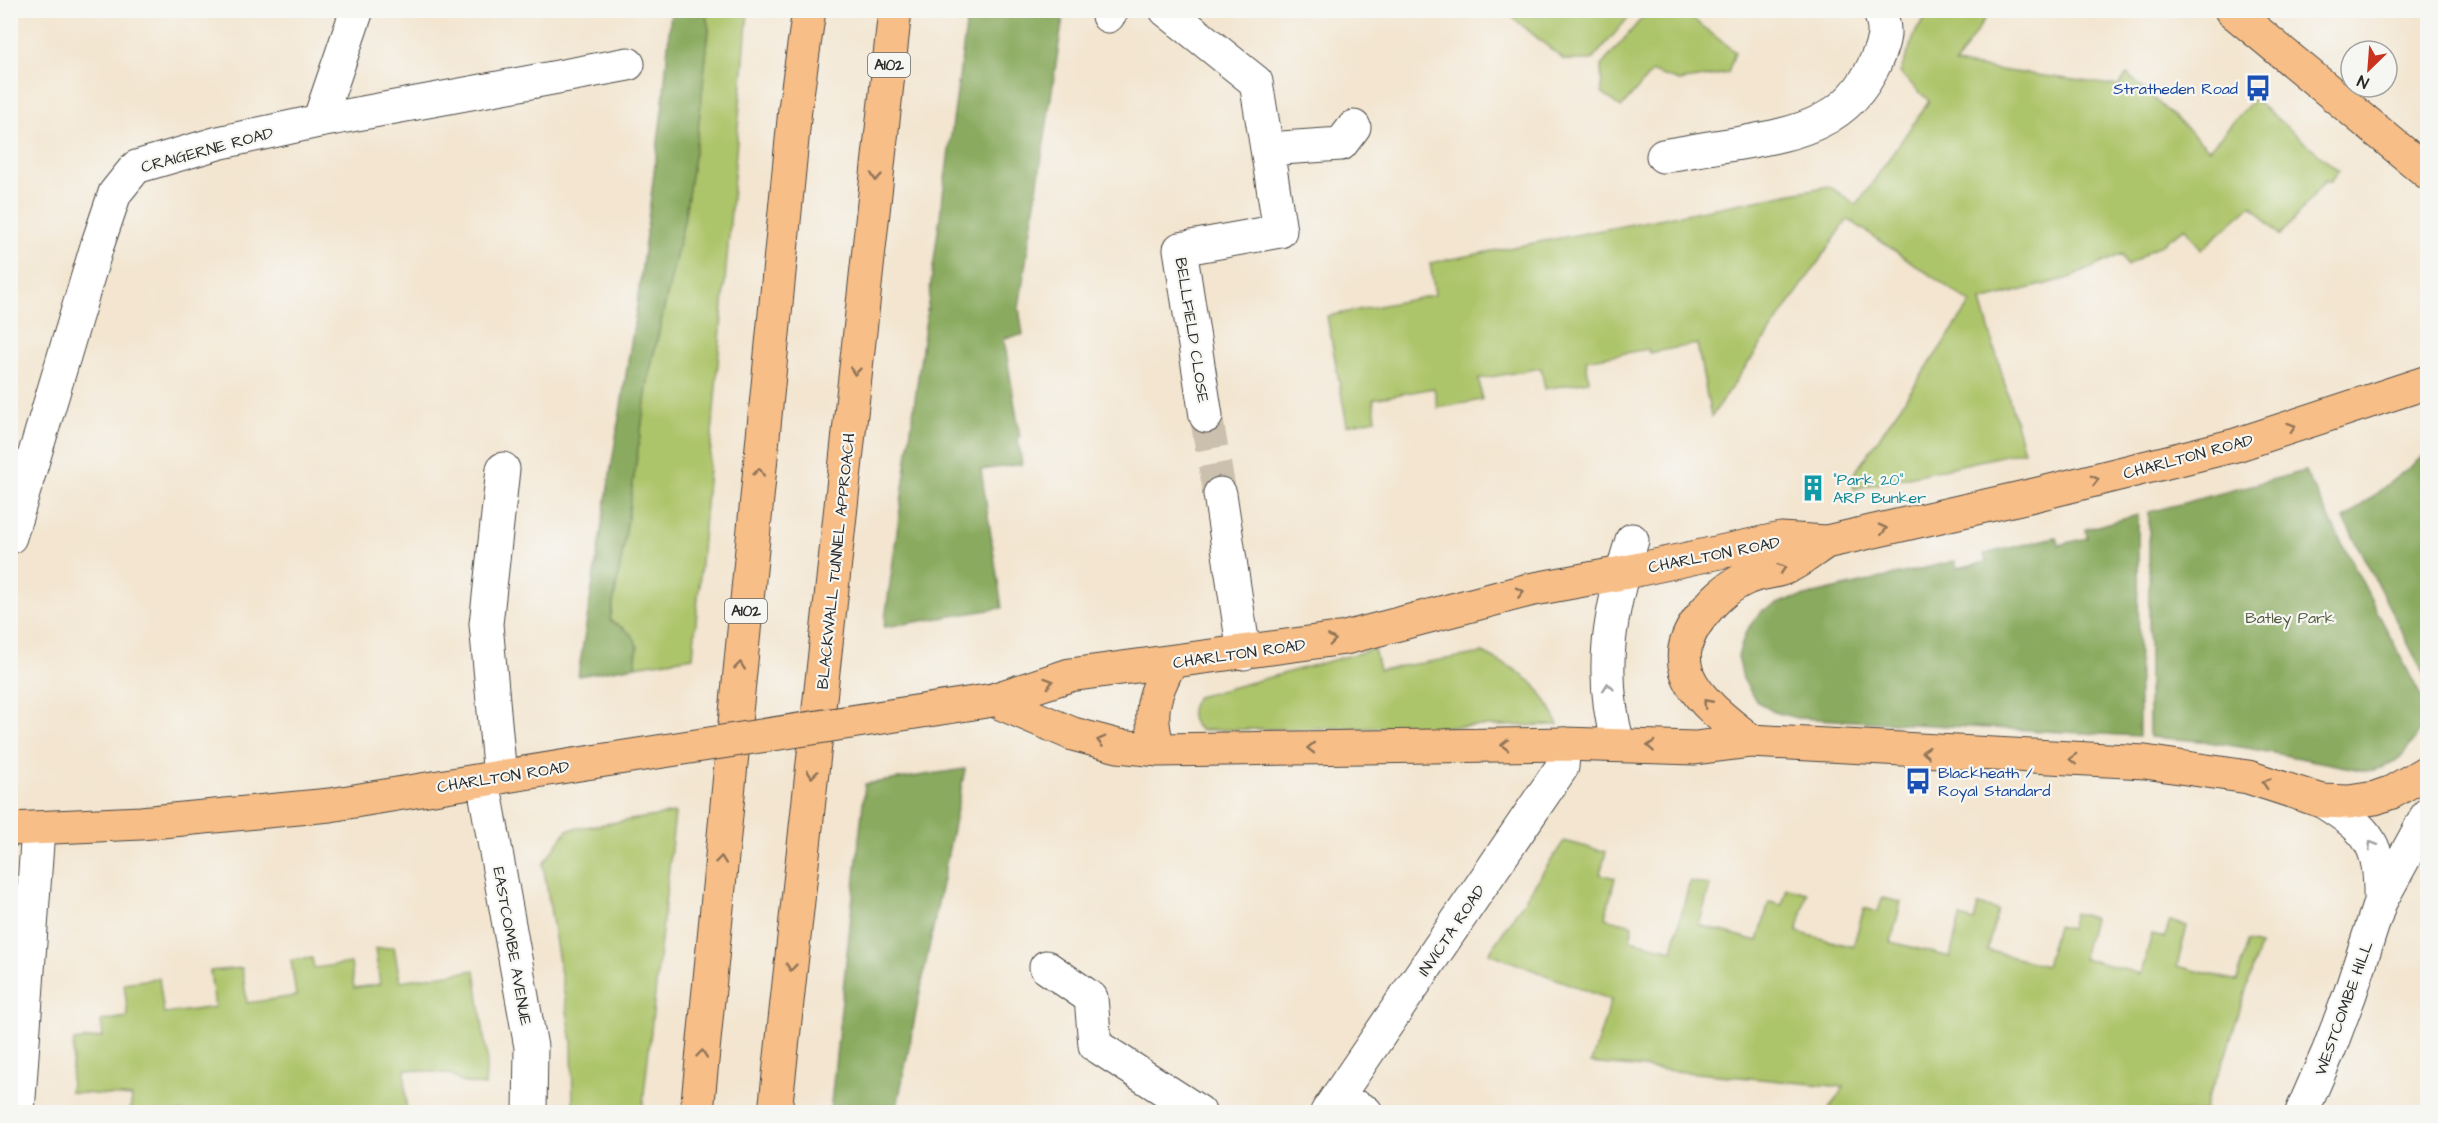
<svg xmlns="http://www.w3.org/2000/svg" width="2438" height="1123" viewBox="0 0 2438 1123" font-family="'Architects Daughter',sans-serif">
  <rect width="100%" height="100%" fill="#f6f6f2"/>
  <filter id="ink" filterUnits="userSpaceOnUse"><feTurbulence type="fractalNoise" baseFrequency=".0167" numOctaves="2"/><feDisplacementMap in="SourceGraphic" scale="12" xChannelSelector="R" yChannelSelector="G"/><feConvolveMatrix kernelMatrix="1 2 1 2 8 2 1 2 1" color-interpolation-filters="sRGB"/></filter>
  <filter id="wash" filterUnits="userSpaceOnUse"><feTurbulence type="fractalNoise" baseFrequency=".008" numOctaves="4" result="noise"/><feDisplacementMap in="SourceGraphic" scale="24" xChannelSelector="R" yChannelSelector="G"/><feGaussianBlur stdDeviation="1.35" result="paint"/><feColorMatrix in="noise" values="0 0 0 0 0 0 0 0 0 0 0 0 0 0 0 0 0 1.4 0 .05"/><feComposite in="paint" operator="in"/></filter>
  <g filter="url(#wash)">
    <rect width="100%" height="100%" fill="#f3e5cf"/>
    <path fill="#adc56b" stroke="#6c784b" stroke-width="1.5" d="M1508,10H1634V11L1592,60H1564L1506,12Z
      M705,11H748L693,657L635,666L638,646L610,621L623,551L649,375L684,221L698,130L709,29Z
      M1648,11H1683L1735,52L1728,73L1679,81L1652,72L1621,108L1602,93L1601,66Z
      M1932,11H1990L1955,64L2119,86L2127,74L2209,149L2254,99L2339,171L2329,183L2325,181L2280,236L2252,205L2201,250L2186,228L2127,266L2122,254L2069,278L1981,301L2024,451L1854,489L1852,477L1971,303L1848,219L1711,417L1697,344L1649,353L1648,349L1586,360L1589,381L1545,389L1541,368L1479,379L1482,400L1438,408L1434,388L1373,399L1376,419L1347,425L1327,316L1435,295L1430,263L1829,186L1857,205L1929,101L1900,73L1917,29Z
      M1374,649L1379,670L1483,653L1514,669L1535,685L1551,709L1558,725L1201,730C1187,722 1189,708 1197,697Z
      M675,813L642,1112H573L572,1042L543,864L567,830Z
      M1564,841L1606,852L1600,874L1615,878L1605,918L1633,925L1630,940L1672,950L1690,881L1710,886L1699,925L1758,941L1769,902L1782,905L1787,888L1807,893L1797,932L1853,947L1864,908L1878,912L1882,898L1901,902L1891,942L1950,957L1960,917L1974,921L1978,905L1998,910L1987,950L2046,966L2057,926L2070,929L2074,913L2093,918L2083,958L2141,974L2152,934L2165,937L2170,921L2187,926L2177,966L2237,981L2247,942L2260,945L2226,1054L2204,1109L2206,1110L2205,1112L2066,1111L2063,1112L2045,1110L2044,1112L2013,1108L2012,1112H1827L1844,1087L1591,1063L1611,1000L1489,953Z
      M394,947L400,981L475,970L487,1058L485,1086L461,1082L450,1074L405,1069L406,1112H130L132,1097L70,1092L74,1041L103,1037L101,1021L128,1017L124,983L159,978L164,1014L215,1007L210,971L242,968L247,1003L296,996L291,960L312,958L314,968L351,963L354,988L380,984L375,949Z"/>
    <path fill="#8aaa5f" stroke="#5a6a45" stroke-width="1.5" d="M671,11H705L709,29L698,130L684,221L649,375L623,551L610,620C635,636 640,635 635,666L578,676L637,305L663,103Z
      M968,11H1064L1019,308L1023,335L1004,338L1020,437L1018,438L1022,464L981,470L1002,608L884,627Z
      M2422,457L2428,465L2427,681L2344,519Z
      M2305,471L2427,708C2428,717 2424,723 2420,730C2407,754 2394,768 2367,771L2247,748L2202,741L2149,737V512Z
      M2138,515L2139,736L1797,718L1774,712L1756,701L1743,679L1738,656L1746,631L1761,611L1784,601L1955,561L1957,568L1986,562L1984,554L2056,537L2059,545L2087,538L2086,529Z
      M965,769L896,1112H830L865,784Z"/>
  </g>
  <g filter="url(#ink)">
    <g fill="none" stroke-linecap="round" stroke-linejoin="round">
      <path stroke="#cbc0ae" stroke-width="33" stroke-dasharray="33 16" stroke-linecap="butt" d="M1206,416L1220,494"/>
      <g stroke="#494744" stroke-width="35">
        <path id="minor" d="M1166,10L1256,82L1267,149
          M1108,16L1112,10
          M319,121L357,10
          M1663,156C1689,151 1715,147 1741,143C1799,133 1849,122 1875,63C1884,42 1888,31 1879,10
          M1206,416L1180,249L1280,231L1267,149L1341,144L1354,127
          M1220,494L1244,653
          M10,537L97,246L115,193L136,167L218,143L319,121L628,64
          M1618,744C1598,671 1610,611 1632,540
          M500,777L486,624L503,469
          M483,780L531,1047L530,1112
          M2322,801C2370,831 2381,844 2380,902
          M1046,967L1091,998L1095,1045L1199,1112
          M1338,1098L1366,1112
          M18,1112L38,829
          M1327,1112L1562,767L1564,744
          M2302,1112L2329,1050L2350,994L2380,902L2428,814"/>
      </g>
      <g stroke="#494744" stroke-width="35">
        <path id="major" d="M2231,10L2428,173
          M993,700L1070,675L1345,638L1529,590L1622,573L1781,539L1826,542L2038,494L2236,445L2428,382
          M993,700L1073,734L1118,746L1159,750L1564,744L1695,748L1751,741L2145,762L2248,777L2322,801L2349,802L2375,798L2392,792L2428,771
          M1751,741C1712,709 1658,674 1699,619C1712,602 1726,587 1747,578C1759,572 1774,573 1787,567C1801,561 1813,550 1826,542
          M1159,750C1147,715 1153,695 1170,663
          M10,829L141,823L330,805L573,765"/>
      </g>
      <g stroke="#494744" stroke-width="35">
        <path id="highway" d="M697,1112L795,109L809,10
          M775,1112L895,10"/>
      </g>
      <use href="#minor" stroke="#fff" stroke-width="33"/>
      <use href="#major" stroke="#f7be87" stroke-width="33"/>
      <use href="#highway" stroke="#f7be87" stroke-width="33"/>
      <g stroke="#494744" stroke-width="35" stroke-linecap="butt">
        <path id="major-bridge" d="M573,765L993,700"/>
      </g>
      <use href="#major-bridge" stroke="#f7be87" stroke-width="33"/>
    </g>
    <defs><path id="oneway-chevron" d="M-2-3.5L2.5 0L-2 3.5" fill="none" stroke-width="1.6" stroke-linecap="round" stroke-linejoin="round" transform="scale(1.5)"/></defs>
    <g stroke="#917459">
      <use href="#oneway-chevron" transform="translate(876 177) rotate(96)"/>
      <use href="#oneway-chevron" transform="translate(855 371) rotate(96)"/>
      <use href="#oneway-chevron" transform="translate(2292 427) rotate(-18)"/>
      <use href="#oneway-chevron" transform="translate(759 472) rotate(-84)"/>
      <use href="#oneway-chevron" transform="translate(2095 480) rotate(-14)"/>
      <use href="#oneway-chevron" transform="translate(1883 529) rotate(-13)"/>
      <use href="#oneway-chevron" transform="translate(1782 568) rotate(-19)"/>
      <use href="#oneway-chevron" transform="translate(1520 592) rotate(-14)"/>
      <use href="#oneway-chevron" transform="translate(1332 640) rotate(-8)"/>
      <use href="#oneway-chevron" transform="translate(740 666) rotate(-84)"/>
      <use href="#oneway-chevron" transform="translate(1049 682) rotate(-18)"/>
      <use href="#oneway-chevron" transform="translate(1707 703) rotate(-132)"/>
      <use href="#oneway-chevron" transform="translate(1101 741) rotate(-165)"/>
      <use href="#oneway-chevron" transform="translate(1505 745) rotate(179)"/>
      <use href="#oneway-chevron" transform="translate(1651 746) rotate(-177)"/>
      <use href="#oneway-chevron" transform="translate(1311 748) rotate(179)"/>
      <use href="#oneway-chevron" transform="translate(1926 752) rotate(-176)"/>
      <use href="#oneway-chevron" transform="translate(2073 759) rotate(-178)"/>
      <use href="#oneway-chevron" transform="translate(812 774) rotate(96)"/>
      <use href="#oneway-chevron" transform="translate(2266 783) rotate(-162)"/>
      <use href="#oneway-chevron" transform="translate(721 860) rotate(-84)"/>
      <use href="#oneway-chevron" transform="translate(791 967) rotate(96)"/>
      <use href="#oneway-chevron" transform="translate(702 1054) rotate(-84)"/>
    </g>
    <g stroke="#a0a0a0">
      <use href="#oneway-chevron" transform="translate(1608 687) rotate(-96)"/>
      <use href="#oneway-chevron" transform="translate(2372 845) rotate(-122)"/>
    </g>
  </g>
  <defs>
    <g id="bus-bare" transform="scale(2.07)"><path d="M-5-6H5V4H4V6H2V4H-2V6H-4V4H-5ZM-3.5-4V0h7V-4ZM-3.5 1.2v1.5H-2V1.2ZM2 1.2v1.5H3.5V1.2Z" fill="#1a4fb4" stroke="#f6f6f2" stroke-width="2.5" paint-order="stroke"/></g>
    <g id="building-bare" transform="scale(2.07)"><path d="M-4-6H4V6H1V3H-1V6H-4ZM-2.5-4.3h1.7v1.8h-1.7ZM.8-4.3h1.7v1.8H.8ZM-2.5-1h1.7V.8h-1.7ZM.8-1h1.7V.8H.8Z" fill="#0f9aa8" stroke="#f6f6f2" stroke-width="2.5" paint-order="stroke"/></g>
  </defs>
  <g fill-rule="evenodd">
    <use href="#bus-bare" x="2258" y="88"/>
    <use href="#building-bare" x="1813" y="488"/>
    <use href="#bus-bare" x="1918" y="781"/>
  </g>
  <g text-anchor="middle" stroke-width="4.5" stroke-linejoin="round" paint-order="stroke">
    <g fill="#f6f6f2" stroke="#686867" stroke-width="1.5">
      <rect x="868" y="53" width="42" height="24" rx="4.5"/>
      <rect x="725" y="599" width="42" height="24" rx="4.5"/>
    </g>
    <g font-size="15" font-weight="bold" fill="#2b2b2b">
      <text x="889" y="70">A102</text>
      <text x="746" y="616">A102</text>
    </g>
    <g font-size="16" fill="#164399" stroke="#f6f6f2" text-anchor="end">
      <text x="2238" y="94">Stratheden Road</text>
      <text x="1938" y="778" text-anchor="start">Blackheath /<tspan x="1938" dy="18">Royal Standard</tspan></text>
    </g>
    <g font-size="16" fill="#2b2b2b" stroke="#f6f6f2">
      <text transform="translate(207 149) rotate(-15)" y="6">CRAIGERNE ROAD</text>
      <text transform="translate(1193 330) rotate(81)" y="6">BELLFIELD CLOSE</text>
      <text transform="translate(2188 456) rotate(-15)" y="6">CHARLTON ROAD</text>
      <text transform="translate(1714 554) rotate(-11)" y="6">CHARLTON ROAD</text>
      <text transform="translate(835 561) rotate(-84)" y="6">BLACKWALL TUNNEL APPROACH</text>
      <text transform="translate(1239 653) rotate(-8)" y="6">CHARLTON ROAD</text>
      <text transform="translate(503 776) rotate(-9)" y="6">CHARLTON ROAD</text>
      <text transform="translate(1451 930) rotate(-56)" y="6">INVICTA ROAD</text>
      <text transform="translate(513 946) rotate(80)" y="6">EASTCOMBE AVENUE</text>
      <text transform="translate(2343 1008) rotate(-70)" y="6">WESTCOMBE HILL</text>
    </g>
    <g font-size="16" fill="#0d838f" stroke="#f6f6f2" text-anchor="start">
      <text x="1833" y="485">"Park 20"<tspan x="1833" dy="18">ARP Bunker</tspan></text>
    </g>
    <g font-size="16" fill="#52593e" stroke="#f6f6f2">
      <text x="2290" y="623">Batley Park</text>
    </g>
  </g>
  <rect width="2438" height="1123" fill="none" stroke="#f6f6f2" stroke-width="36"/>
  <g transform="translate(2369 69) rotate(205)"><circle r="28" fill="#f6f6f2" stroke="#a5a5a2" stroke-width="1.5"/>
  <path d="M0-4.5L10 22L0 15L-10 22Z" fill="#c8321e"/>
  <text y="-9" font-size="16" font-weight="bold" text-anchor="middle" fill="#2b2b2b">N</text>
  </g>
</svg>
